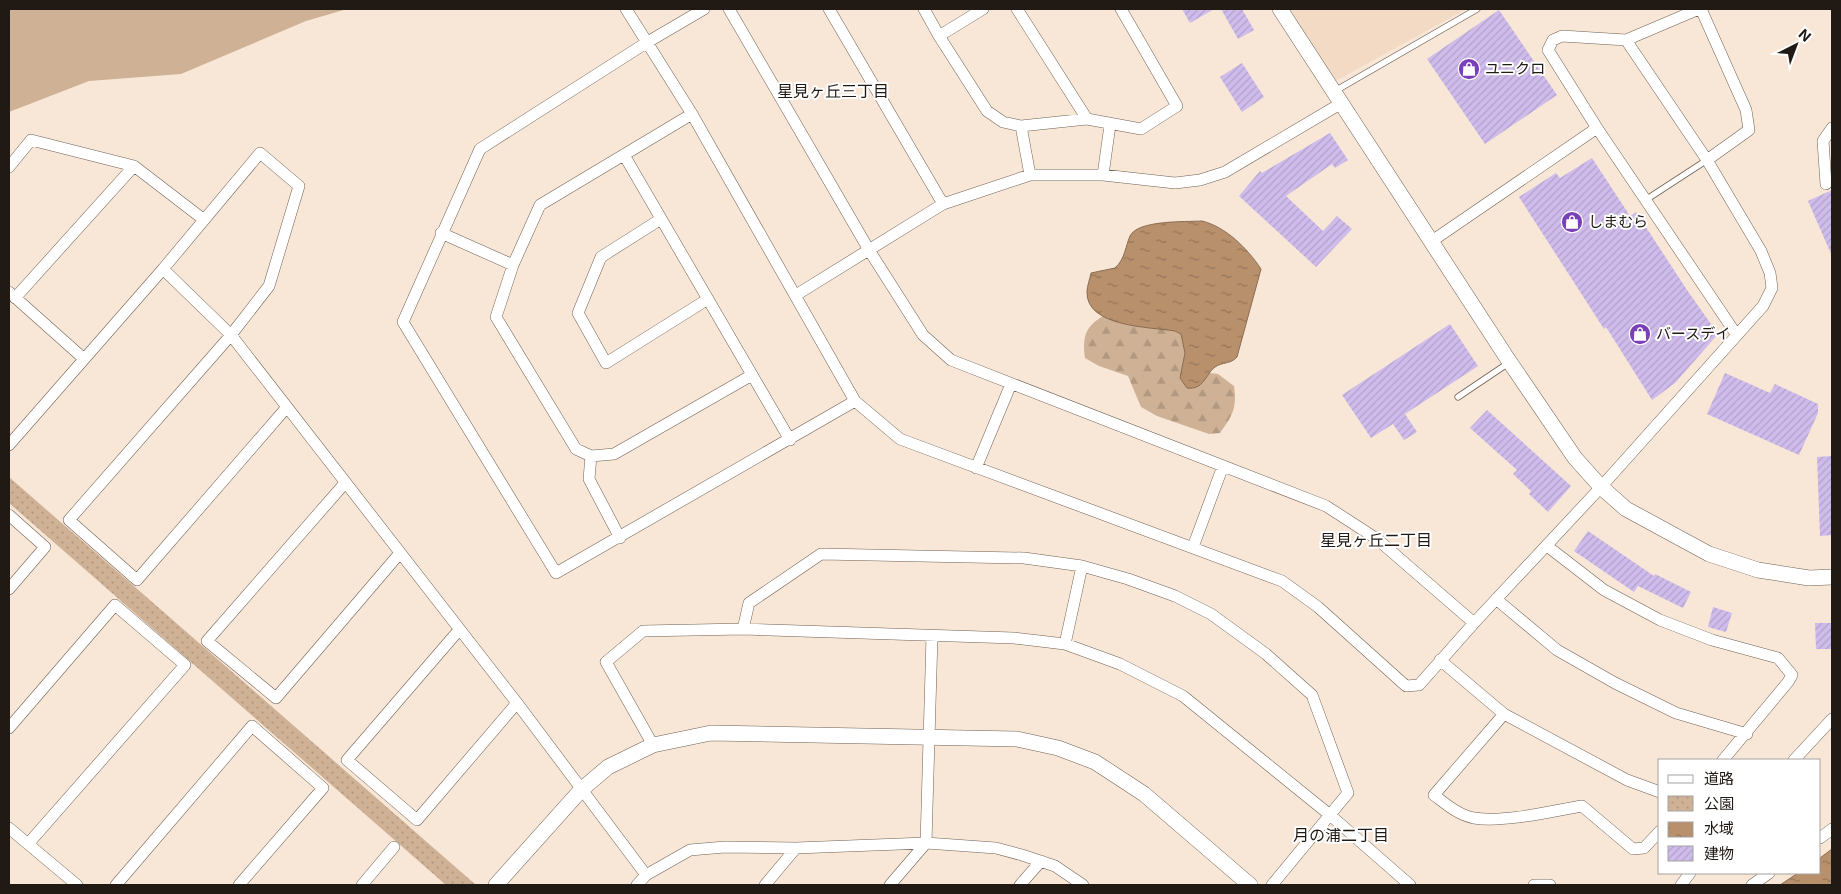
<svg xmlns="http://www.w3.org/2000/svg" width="1841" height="894" viewBox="0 0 1841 894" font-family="Inter,'Noto Sans JP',sans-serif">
  <defs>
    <pattern id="forest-firs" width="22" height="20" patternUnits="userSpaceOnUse" patternTransform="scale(1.25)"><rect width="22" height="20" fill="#cfb196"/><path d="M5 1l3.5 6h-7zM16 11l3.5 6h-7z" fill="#b19880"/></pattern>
    <pattern id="park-dots" width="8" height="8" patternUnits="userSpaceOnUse" patternTransform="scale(1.25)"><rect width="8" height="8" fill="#cfb196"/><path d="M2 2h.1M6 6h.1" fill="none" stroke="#b19880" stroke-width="1.8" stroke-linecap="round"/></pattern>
    <pattern id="water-ripples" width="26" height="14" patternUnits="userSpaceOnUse" patternTransform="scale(1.25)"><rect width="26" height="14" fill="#b8906c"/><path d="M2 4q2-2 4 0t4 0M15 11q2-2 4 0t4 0" fill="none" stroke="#957558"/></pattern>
    <pattern id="building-hatch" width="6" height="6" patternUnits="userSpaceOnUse" patternTransform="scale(1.25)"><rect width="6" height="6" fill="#cfbcec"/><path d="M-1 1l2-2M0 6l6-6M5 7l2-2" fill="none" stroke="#b1a1ca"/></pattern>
  </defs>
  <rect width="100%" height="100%" fill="#f8e6d6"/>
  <path fill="#f2dac4" d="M1290,9H1466L1334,82Z"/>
  <path fill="#cfb196" d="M9,9H347L306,21L181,74L89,81L9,112Z"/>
  <path fill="url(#forest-firs)" d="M1107,314L1162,321L1187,337L1193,371L1218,374L1234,386C1237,408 1233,415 1220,433L1209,434L1157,416L1141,407L1128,376L1099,366L1085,358C1082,335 1086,325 1107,314Z"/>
  <path fill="url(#park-dots)" d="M9,477L476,885H446L9,503Z"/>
  <path fill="url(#water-ripples)" stroke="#8a6c52" d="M1202,221C1226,227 1247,248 1261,269L1237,357C1231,364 1222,362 1215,367C1205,375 1204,390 1187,388L1180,378L1185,353L1181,334L1175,331C1150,327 1086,327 1087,292C1087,286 1090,279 1091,273L1115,268C1125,259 1125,248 1130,236C1138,220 1184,222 1202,221Z
    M1832,849V885H1780L1798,873H1820V858Z"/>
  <path fill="url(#building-hatch)" d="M1182,9H1214L1190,23Z
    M1221,9H1242L1254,30L1238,39Z
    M1499,10L1557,95L1485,144L1427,59Z
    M1242,63L1264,97L1242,112L1220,77Z
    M1330,133L1348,160L1335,168L1332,164L1286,196L1323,231L1337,216L1352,229L1316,267L1239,196L1260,171L1262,173Z
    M1592,158L1630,216L1636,212L1687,290L1718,334L1675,383L1652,400L1606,327L1604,329L1519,197L1556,173L1560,178Z
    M1832,190V256L1808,201Z
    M1450,324L1478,366L1405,414L1417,432L1404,440L1393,424L1371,438L1342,395Z
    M1725,373L1770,393L1775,384L1818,404V413L1799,455L1707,414Z
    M1487,410L1571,486L1548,512L1529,494L1531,491L1513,474L1517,470L1470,428Z
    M1832,456V535L1820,536L1817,457Z
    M1588,531L1654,576L1655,574L1691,592L1683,608L1638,586L1634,592L1574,551Z
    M1713,607L1732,613L1726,632L1708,627Z
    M1815,623H1832V649H1816Z"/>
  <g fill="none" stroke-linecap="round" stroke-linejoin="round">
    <g stroke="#706153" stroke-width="7">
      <path id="service" d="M1335,91L1477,9
        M1644,201L1707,160
        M1458,397L1510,362"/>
    </g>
    <g stroke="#706153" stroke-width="12">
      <path id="minor" d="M626,9L692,114L855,401L900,439L1282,581L1318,607L1406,686L1419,685L1474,623L1601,487L1763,306L1772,288L1770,273L1761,251L1707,160L1626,40
        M704,9L646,43L480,149L403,322L556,573L855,401
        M729,9L869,250L923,335L951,360L1326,506L1377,539L1474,623
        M829,9L943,204
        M924,9L939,36L987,111L1003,122L1021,126L1087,119L1141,129L1177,106L1121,9
        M1017,9L1087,119
        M1701,9L1746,110L1749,130L1707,160
        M939,36L983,9
        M692,114L540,205L513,265L496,317L576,449L591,456L614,454L752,375
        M1021,126L1030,175
        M1597,128L1736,334
        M624,155L790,440
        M9,167L31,140L134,166L203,219
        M1103,175L1110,125
        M1826,184L1823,141L1832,128
        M661,219L601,257L578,313L606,363L708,299
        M441,233L513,265
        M1432,241L1597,128L1548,50L1553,40L1562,36L1626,40L1699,9
        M163,269L231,335L517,703L646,875
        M9,292L83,358
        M796,295L943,204L1030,175H1103L1175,183L1200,180L1225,172L1340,104
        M15,298L134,166
        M9,445L163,269L260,153L299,186L269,286L231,335L69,520L137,580L287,407
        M591,456L589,479L620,538
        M976,468L1011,384
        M345,483L207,641L276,698L400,553
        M9,515L45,547L9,589
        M1547,546L1604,590L1660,620L1712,640L1778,658L1792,675L1788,682L1723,760
        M1193,547L1223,466
        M1496,599L1557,650L1615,683L1676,713L1747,734
        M743,629L749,603L821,554L1024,558L1082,566L1128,579L1175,596L1211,614L1266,654L1312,695L1348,793L1272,885
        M459,630L347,760L417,820L517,703
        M1065,644L1082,566
        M1440,660L1504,714L1627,780L1660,792
        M1504,714L1434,795C1446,804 1458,815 1474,818C1503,823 1552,811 1582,806L1633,849L1644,848L1660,831
        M9,728L115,605L185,665L28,844
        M653,745L606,662L643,631L743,629L1014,638L1065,644L1120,664L1183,696L1330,815L1410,885
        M1794,760L1832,719
        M9,828L77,885
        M1820,838L1832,829
        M116,885L252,726L323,788L239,885
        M362,885L394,847
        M637,885L646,875L690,850L725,847L796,848L926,843L996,848L1022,855L1055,866L1083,885
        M765,885L796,848
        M890,885L926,843L932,636
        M1020,885L1041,861
        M1534,885H1550
        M1681,885L1690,873
        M1752,885L1769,873"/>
    </g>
    <g stroke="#706153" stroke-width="16">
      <path id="tertiary" d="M1280,9L1507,358L1575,458L1601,487L1626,509L1709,554L1758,570L1809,578L1832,577
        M496,885L581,790L608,767L653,745L711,733L1017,739L1058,748L1095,762L1144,794L1250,885"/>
    </g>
    <use href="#service" stroke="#fff" stroke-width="5.5"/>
    <use href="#minor" stroke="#fff" stroke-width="11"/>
    <use href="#tertiary" stroke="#fff" stroke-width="15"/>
  </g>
  <defs>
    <g id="shop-disc" transform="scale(1.125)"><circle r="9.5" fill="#7940b7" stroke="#fff"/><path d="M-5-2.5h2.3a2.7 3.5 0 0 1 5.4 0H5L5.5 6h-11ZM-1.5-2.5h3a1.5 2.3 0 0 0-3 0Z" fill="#fff"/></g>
  </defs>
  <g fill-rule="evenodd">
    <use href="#shop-disc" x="1469" y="69"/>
    <use href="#shop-disc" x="1572" y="222"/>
    <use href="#shop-disc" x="1640" y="334"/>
  </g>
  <g text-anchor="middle" stroke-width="4" stroke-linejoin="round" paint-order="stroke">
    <g font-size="15" fill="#201914" stroke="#fff" text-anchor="start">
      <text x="1485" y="74">ユニクロ</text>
      <text x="1588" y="227">しまむら</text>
      <text x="1656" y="339">バースデイ</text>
    </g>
    <g font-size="16" fill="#201914" stroke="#fff">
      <text x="833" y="97">星見ヶ丘三丁目</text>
      <text x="1376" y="546">星見ヶ丘二丁目</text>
      <text x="1341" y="841">月の浦二丁目</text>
    </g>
  </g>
  <rect width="1841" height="894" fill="none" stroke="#201914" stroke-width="20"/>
  <rect x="1658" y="759" width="162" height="115" fill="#ffffff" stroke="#a6a3a1"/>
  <rect x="1668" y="775" width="25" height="8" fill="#ffffff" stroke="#a6a3a1"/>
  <text x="1704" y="784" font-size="15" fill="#201914">道路</text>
  <rect x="1668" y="796" width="25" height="15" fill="url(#park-dots)" stroke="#a6a3a1"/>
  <text x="1704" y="809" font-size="15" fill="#201914">公園</text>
  <rect x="1668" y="822" width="25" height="15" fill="url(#water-ripples)" stroke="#a6a3a1"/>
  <text x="1704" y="834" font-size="15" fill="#201914">水域</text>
  <rect x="1668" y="846" width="25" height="15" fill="url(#building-hatch)" stroke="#a6a3a1"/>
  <text x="1704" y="859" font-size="15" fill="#201914">建物</text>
  <g transform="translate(1796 45) rotate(42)" stroke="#ffffff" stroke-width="4" paint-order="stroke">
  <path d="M0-4L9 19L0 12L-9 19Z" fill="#201914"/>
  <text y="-8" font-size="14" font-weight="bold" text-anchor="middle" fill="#201914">N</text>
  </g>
</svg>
